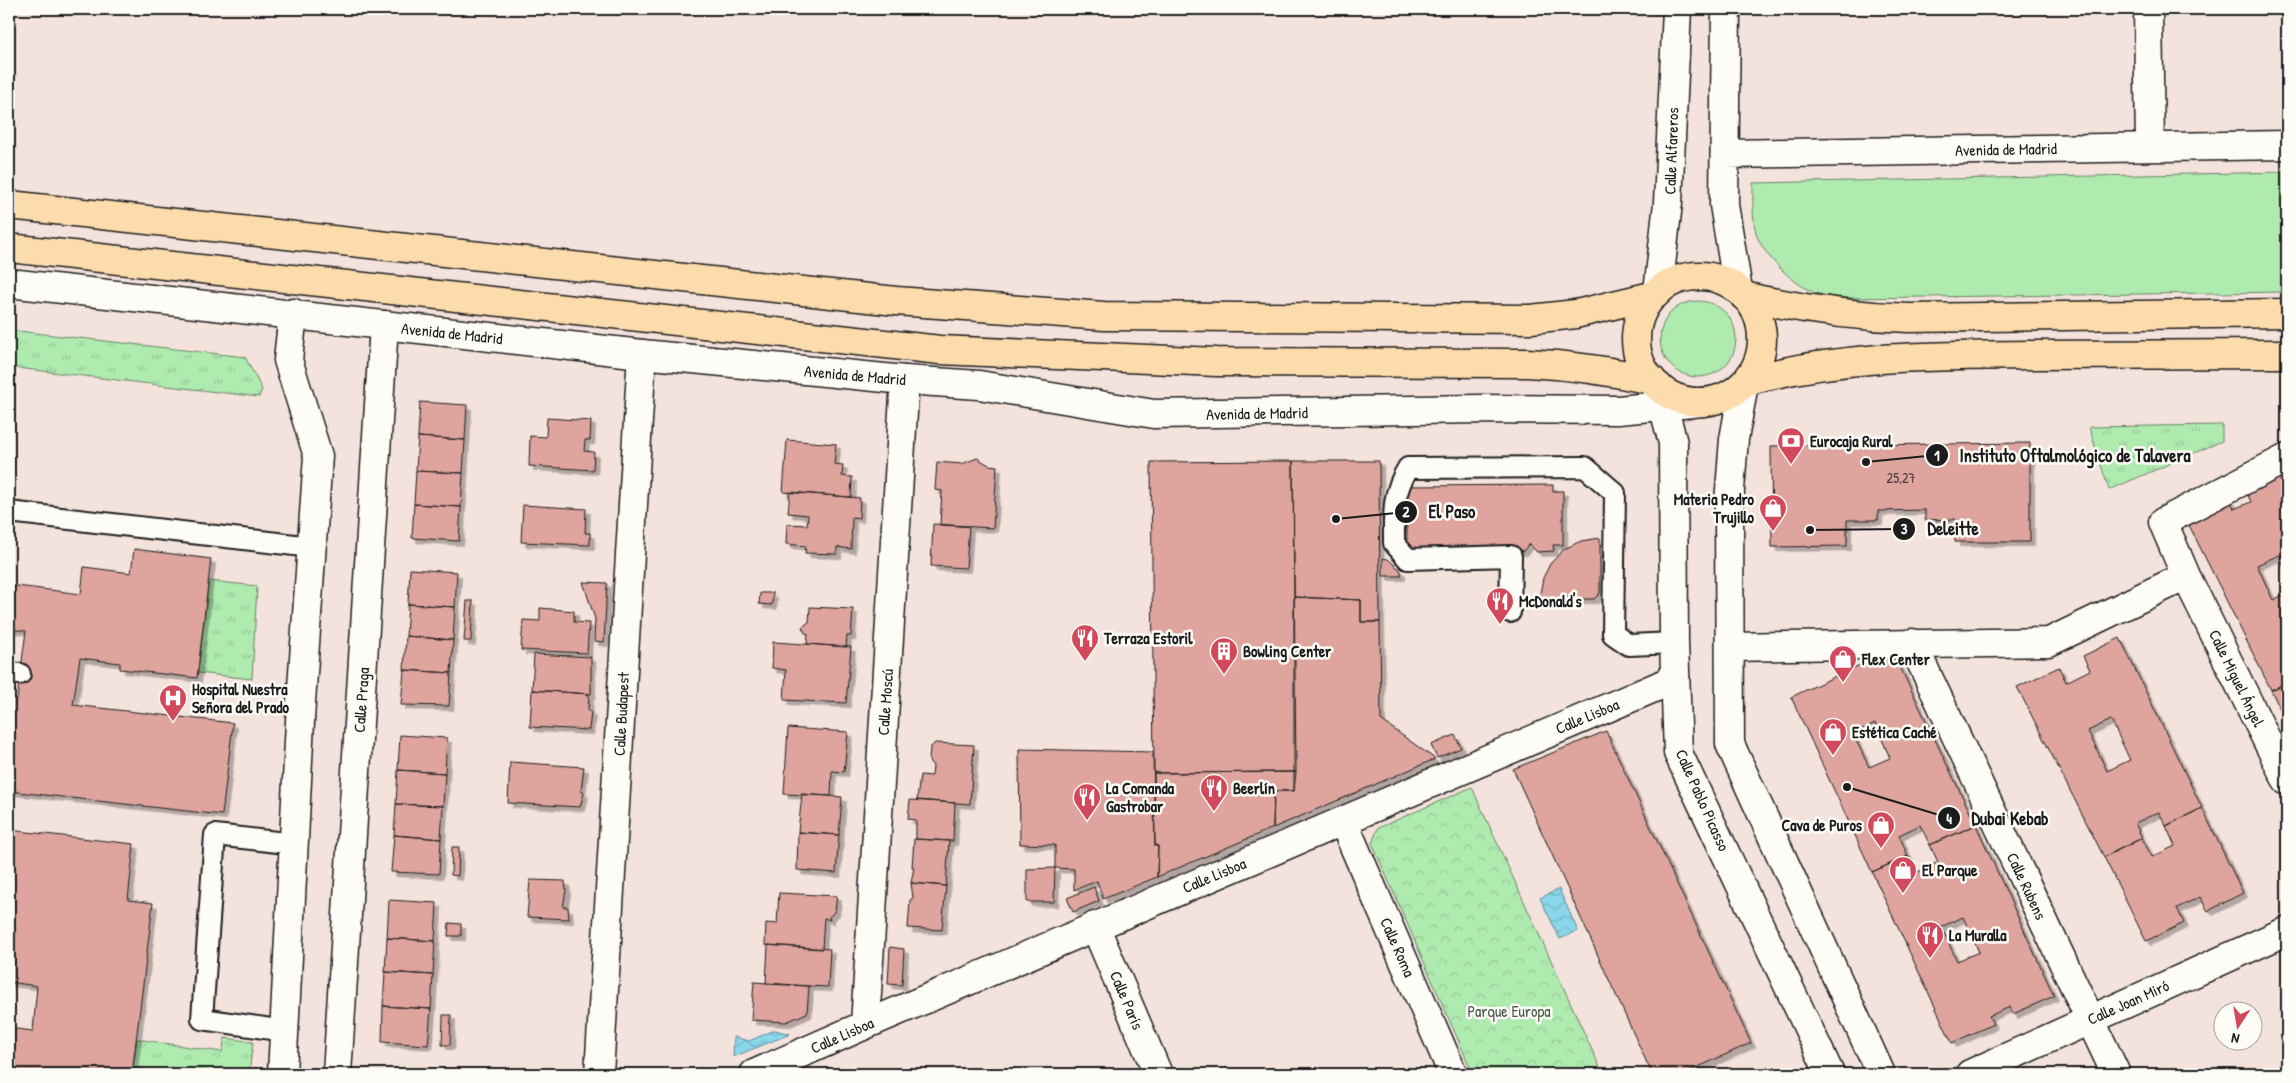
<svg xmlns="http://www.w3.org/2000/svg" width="2296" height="1083" viewBox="0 0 2296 1083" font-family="'Patrick Hand',sans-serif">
  <defs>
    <pattern id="grass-tufts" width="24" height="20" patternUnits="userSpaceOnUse" patternTransform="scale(1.25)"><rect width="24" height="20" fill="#afeaaf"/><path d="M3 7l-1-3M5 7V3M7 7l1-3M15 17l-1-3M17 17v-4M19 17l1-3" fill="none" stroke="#96c896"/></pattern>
    <pattern id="forest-crowns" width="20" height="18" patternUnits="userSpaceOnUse" patternTransform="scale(1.25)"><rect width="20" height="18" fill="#afeaaf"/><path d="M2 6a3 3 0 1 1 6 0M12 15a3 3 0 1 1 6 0" fill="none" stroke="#96c896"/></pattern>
    <pattern id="water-waves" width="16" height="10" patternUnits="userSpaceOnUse" patternTransform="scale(1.25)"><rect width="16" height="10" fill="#8ad6ea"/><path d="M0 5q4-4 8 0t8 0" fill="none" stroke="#76b7c8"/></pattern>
    <filter id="shadow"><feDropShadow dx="4.5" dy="4.5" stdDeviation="0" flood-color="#0004"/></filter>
  </defs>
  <rect width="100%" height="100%" fill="#f4e2dc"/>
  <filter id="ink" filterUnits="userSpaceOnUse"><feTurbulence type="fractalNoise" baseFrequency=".02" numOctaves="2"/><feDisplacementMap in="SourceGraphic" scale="10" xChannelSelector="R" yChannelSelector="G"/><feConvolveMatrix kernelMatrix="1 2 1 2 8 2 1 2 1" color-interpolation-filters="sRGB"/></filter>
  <g filter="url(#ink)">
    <path fill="url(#grass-tufts)" stroke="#668366" d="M9,330L245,357L262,389L259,397L9,367Z
      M2222,425V441L2109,490L2089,427Z
      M209,581L257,586L252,679L198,673Z
      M225,1038L253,1042L249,1074H163L133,1069L137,1039L222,1052Z"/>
    <path fill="url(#forest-crowns)" stroke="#668366" d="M1472,787L1477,799L1603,1074H1473L1372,843L1378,828Z"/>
    <path fill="#afeaaf" stroke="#668366" d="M2287,172V292L1850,298C1840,297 1829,297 1819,294C1798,289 1762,255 1756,233C1752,217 1753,200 1753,183Z
      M1660 339a38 38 0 1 1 76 0a38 38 0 1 1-76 0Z"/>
    <path fill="url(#water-waves)" stroke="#5e8c98" d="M1559,889L1578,931L1560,939L1540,898Z
      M775,1030L790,1034L733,1057L734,1037L749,1041Z"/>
    <path fill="#dea49d" stroke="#1c1c1c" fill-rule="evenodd" filter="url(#shadow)" d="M420,402L467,405L465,440L418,437Z
      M547,418L591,421L590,440H585L584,451L594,452L593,470L529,466L530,436L546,437Z
      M418,437L465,440L463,473L416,471Z
      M787,440L836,444L834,464L843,465L842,476L852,477L851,497L783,492Z
      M2030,443V542H1955V519L1925,520V510L1878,511V520H1847V546L1772,547L1771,446Z
      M977,458L989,465L997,466L993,528L940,525L942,491L935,490L937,462L962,464Z
      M1293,461L1296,772L1154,773L1151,462Z
      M1293,461H1379L1380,622H1361V600L1294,597Z
      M416,471L463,473L461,507L414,504Z
      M2287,473V574L2279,555L2257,565L2273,600L2287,593V683L2271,690L2187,521L2231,500L2234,509L2251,502L2247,493Z
      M1553,485V491H1563V545H1553L1554,551L1537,552L1529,544L1523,551L1407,553V527H1399V519H1407V486Z
      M790,492L860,498L859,518L852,517L851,549L837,547V554L805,553L806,546L786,544L787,524L807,525L808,515L788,513Z
      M414,504L461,507L459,541L412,538Z
      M523,505L586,509L585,533H590V545L521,542Z
      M933,524L969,526L966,568L931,566Z
      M1600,538V593L1594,599H1539L1543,578L1550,564L1564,549L1581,541Z
      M134,549L211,559L197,678L120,669V663L80,658L73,705L233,723L222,815L9,791V697L17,699L26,631L9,629V585L81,594L84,567L131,573Z
      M1383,558L1388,559L1401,571V576H1383Z
      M410,569L457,572L455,607L408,604Z
      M583,582L607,583L604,642L594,641L595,619Z
      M760,593H773L772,605L759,604Z
      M1294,597L1361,600V622H1380L1381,720L1435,759L1273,828L1274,791H1294Z
      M467,601H473L471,641H464Z
      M408,604L455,607L453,640L406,636Z
      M810,607L853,609L851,636H847L846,647L807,644L808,634L805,633L802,627L809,622Z
      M540,608L574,611V622L589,623L587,653L521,650L523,620L540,621Z
      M406,636L453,640L451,673L404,670Z
      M2120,638L2202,808L2166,826L2159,812L2135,823L2142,838L2104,857L2017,687L2059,667L2066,682L2090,670L2083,656ZM2111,720L2130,760L2107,771L2088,731Z
      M773,642L851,647L846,703L784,700L786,670L772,668Z
      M1892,650L1976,825L1930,845L1920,825L1899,835L1908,856L1872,872L1791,697ZM1875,723L1890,758L1869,767L1853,734Z
      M534,654L591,657V694L532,690Z
      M404,670L451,673L449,706L401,705Z
      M2287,683V724L2271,690Z
      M532,690L589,694L588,711L591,712L589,730L530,727Z
      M788,728L848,732L844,772L832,771L831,796L784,794Z
      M1606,731L1751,1043L1683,1074H1652L1513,769Z
      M400,735L447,738L445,773L398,770Z
      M1455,735L1461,748L1437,758L1431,745Z
      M935,743L974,745L970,804L917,800L920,775L932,776L933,766L929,761L930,748Z
      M1019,749L1153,752L1155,846H1158L1157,877L1103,899L1097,881L1074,890V869L1055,868V845L1020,844Z
      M510,762L584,767L581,791L584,793L580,807L508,803Z
      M398,770L445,773L443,806L396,804Z
      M1296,772L1294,791H1274L1273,828L1157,877L1158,846H1155L1154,773Z
      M802,794L842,797L839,835L798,832Z
      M910,800L955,803L953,841L916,839V820L908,819Z
      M396,804L443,806L441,839L394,835Z
      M2202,808L2243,893L2208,911L2200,897L2177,908L2184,923L2146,941L2104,857L2142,838L2152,857L2175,846L2166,826Z
      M1976,825L2054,996L2013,1014L2010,1007L1989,1016L1993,1024L1952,1043L1872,872L1908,856L1916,873L1938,862L1930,845ZM1963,917L1979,952L1957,961L1941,927Z
      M9,830L134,844L128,900L153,903L132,1074H14L16,1063L9,1062V1028L33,1031L37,986L9,982V912L11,890H9Z
      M798,832L839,835L836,873L797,870Z
      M394,835L441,839L439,874L391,872Z
      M914,839L949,841L946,886L911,883L914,867H912Z
      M452,847H459L458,876L451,875Z
      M1055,868L1054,902H1027V869Z
      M530,880L565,881L566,890L563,907H568L569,919L527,917Z
      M911,883L946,886L942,930L908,928L910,900L913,898Z
      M1094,887L1099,901L1073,912L1067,898Z
      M779,893L837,896L835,911L829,917L830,920L824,918L822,949L765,945L766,923L777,924Z
      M389,900L437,903L435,941L387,938Z
      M449,923L461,924V936H448Z
      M387,938L435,941L433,975L385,972Z
      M768,945L830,949L828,987L766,984Z
      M890,947L904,949L902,985L888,984Z
      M385,972L433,975L431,1009L383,1006Z
      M754,982L809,986L807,1013L786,1022L751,1020Z
      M383,1006L431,1009L428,1045L382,1042Z
      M443,1015H451L450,1045H442Z"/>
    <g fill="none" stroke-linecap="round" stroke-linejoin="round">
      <g stroke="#1c1c1c" stroke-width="24">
        <path id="service" d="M9,512L312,547
          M1510,612L1511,556L1408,559L1394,543C1394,513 1392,494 1408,468L1585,467L1615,493L1613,634L1629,645L1674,643
          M9,673L20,674
          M285,1031L202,1019L215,835L295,844"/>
      </g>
      <g stroke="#1c1c1c" stroke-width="31">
        <path id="pedestrian" d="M2186,576L2287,781
          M1912,643L2116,1074
          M1730,647L2049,642L2186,576L2163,522L2287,458"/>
      </g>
      <g stroke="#1c1c1c" stroke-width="31">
        <path id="minor" d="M2148,9L2150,147
          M1343,821L1453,1074
          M1095,926L1158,1074
          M865,1025L905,380
          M282,1074L301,702L318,456L288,360L293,313
          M337,1074L384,325
          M599,1074L642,354
          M754,1074L865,1025L1675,679
          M1970,1074L2287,931"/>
      </g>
      <g stroke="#1c1c1c" stroke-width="31">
        <path id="tertiary" d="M1726,9L1724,205L1738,290
          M1725,154L2287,145
          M1658,292L1668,203L1677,9
          M1744,384L1734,439L1729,503L1730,744L1881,1074
          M1658,386L1673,443L1674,643L1678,753L1830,1074"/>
      </g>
      <g stroke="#1c1c1c" stroke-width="31">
        <path id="secondary" d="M9,283L642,354L905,380L979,385L1154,414L1480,409L1618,410L1703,402"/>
      </g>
      <g stroke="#1c1c1c" stroke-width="31">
        <path id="primary" d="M9,205L896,301L1104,316L1531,319L1576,314L1655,295
          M9,248L940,350L1217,362L1527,363C1570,365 1610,371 1652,380
          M1636 339a63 63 0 1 1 126 0a63 63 0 1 1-126 0Z
          M1744,296C1799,309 1852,316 1909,318L2287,313
          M1746,381C1841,355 1931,356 2029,355C2115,355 2201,354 2287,354"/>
      </g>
      <use href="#service" stroke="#fdfcf7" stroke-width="20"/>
      <use href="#pedestrian" stroke="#fdfcf7" stroke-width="28"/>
      <use href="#minor" stroke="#fdfcf7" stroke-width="28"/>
      <use href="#tertiary" stroke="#fdfcf7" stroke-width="28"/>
      <use href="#secondary" stroke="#fdfcf7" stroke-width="28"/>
      <use href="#primary" stroke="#fcdcac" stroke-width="28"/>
    </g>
  </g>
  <defs>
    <g id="bank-pin" transform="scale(1.4375)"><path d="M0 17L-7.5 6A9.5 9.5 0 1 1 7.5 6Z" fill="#d1495b" stroke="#fdfcf7"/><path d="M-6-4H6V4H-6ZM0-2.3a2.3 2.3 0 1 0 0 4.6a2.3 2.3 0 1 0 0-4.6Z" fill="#fff"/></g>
    <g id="shop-pin" transform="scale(1.4375)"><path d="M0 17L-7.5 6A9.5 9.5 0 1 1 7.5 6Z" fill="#d1495b" stroke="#fdfcf7"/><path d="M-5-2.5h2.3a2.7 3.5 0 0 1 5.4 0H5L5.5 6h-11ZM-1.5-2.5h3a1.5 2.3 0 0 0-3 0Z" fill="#fff"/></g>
    <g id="restaurant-pin" transform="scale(1.4375)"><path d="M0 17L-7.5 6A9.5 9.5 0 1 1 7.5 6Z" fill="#d1495b" stroke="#fdfcf7"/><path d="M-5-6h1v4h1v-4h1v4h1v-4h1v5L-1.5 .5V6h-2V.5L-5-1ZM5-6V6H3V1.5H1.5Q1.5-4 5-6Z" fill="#fff"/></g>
    <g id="building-pin" transform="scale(1.4375)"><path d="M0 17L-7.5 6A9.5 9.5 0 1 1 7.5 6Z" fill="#d1495b" stroke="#fdfcf7"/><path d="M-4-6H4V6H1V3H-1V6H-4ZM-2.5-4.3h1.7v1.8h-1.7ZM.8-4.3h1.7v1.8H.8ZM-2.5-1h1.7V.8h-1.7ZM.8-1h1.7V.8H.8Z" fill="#fff"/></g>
    <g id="hospital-pin" transform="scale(1.4375)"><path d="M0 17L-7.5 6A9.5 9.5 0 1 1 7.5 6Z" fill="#d1495b" stroke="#fdfcf7"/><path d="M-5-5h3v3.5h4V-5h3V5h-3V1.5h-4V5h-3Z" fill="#fff"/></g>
  </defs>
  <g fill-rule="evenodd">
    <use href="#bank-pin" x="1791" y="441"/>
    <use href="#shop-pin" x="1773" y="508"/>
    <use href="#restaurant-pin" x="1500" y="601"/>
    <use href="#restaurant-pin" x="1085" y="638"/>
    <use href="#building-pin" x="1224" y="651"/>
    <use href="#shop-pin" x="1843" y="659"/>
    <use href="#hospital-pin" x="173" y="698"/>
    <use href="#shop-pin" x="1833" y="732"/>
    <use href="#restaurant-pin" x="1214" y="788"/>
    <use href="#restaurant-pin" x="1087" y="797"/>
    <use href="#shop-pin" x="1881" y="825"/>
    <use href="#shop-pin" x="1903" y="870"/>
    <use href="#restaurant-pin" x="1930" y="935"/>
  </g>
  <g text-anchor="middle" stroke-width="5" stroke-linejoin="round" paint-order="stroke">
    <g font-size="14" fill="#4c3e3c">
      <text x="1901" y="483">25,27</text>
    </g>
    <g font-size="16" fill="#1c1c1c" stroke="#fdfcf7">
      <text transform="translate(2006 149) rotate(-1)" y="6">Avenida de Madrid</text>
      <text transform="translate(1671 151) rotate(-88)" y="6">Calle Alfareros</text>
      <text transform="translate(452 333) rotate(6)" y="6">Avenida de Madrid</text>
      <text transform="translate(855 375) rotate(5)" y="6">Avenida de Madrid</text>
      <text transform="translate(1257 413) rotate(-1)" y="6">Avenida de Madrid</text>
      <text transform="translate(2237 678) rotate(64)" y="6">Calle Miguel Ángel</text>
      <text transform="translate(361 700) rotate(-86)" y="6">Calle Praga</text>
      <text transform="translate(885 702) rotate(-86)" y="6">Calle Moscú</text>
      <text transform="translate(621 714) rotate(-87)" y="6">Calle Budapest</text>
      <text transform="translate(1587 716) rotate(-23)" y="6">Calle Lisboa</text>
      <text transform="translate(1703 800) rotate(66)" y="6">Calle Pablo Picasso</text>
      <text transform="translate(1214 875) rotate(-23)" y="6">Calle Lisboa</text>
      <text transform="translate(2027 886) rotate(65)" y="6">Calle Rubens</text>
      <text transform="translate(1398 947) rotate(66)" y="6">Calle Roma</text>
      <text transform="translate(1127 1000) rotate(67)" y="6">Calle París</text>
      <text transform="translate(2128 1002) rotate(-24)" y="6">Calle Joan Miró</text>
      <text transform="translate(842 1035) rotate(-24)" y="6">Calle Lisboa</text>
    </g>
    <g font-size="16" font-weight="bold" fill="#1c1c1c" stroke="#fdfcf7" text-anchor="start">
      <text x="1810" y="447">Eurocaja Rural</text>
      <text x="1754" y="505" text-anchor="end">Materia Pedro<tspan x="1754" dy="18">Trujillo</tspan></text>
      <text x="1519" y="607">McDonald's</text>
      <text x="1104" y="644">Terraza Estoril</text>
      <text x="1243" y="657">Bowling Center</text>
      <text x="1862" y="665">Flex Center</text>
      <text x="192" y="695">Hospital Nuestra<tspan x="192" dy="18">Señora del Prado</tspan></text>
      <text x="1852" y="738">Estética Caché</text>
      <text x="1106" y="794">La Comanda<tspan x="1106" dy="18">Gastrobar</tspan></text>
      <text x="1233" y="794">Beerlín</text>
      <text x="1862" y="831" text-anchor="end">Cava de Puros</text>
      <text x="1922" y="876">El Parque</text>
      <text x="1949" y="941">La Muralla</text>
    </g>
    <g font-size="16" fill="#485a48" stroke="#fdfcf7">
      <text x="1509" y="1017">Parque Europa</text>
    </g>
  </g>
  <path fill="none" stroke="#1c1c1c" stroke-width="2" d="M1866 462L1937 455M1336 519L1406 512M1810 530L1904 529M1847 787L1949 818"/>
  <g fill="#1c1c1c" stroke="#fdfcf7" stroke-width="2">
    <circle cx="1866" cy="462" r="5"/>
    <circle cx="1336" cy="519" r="5"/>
    <circle cx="1810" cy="530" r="5"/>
    <circle cx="1847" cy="787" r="5"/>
    <circle cx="1937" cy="455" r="12"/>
    <circle cx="1406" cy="512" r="12"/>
    <circle cx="1904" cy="529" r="12"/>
    <circle cx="1949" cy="818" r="12"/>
  </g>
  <g font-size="15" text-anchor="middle" font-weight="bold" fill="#fff">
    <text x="1937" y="461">1</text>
    <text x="1406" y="517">2</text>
    <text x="1904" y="534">3</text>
    <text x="1949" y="824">4</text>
  </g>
  <g font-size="18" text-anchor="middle" font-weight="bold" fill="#1c1c1c" stroke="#fdfcf7" stroke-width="5" stroke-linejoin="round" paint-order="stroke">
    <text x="2075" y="462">Instituto Oftalmológico de Talavera</text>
    <text x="1452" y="518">El Paso</text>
    <text x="1953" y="535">Deleitte</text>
    <text x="2010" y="825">Dubai Kebab</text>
  </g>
  <rect width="2296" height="1083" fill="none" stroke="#fdfcf7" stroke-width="30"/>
  <rect x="15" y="15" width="2266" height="1053" fill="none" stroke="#1c1c1c" stroke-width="2" filter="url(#ink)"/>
  <g transform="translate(2238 1026) rotate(192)"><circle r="24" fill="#fdfcf7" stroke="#a3a29f"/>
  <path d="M0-4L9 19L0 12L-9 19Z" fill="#d1495b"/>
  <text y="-8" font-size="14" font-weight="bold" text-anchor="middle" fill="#1c1c1c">N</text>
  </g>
</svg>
